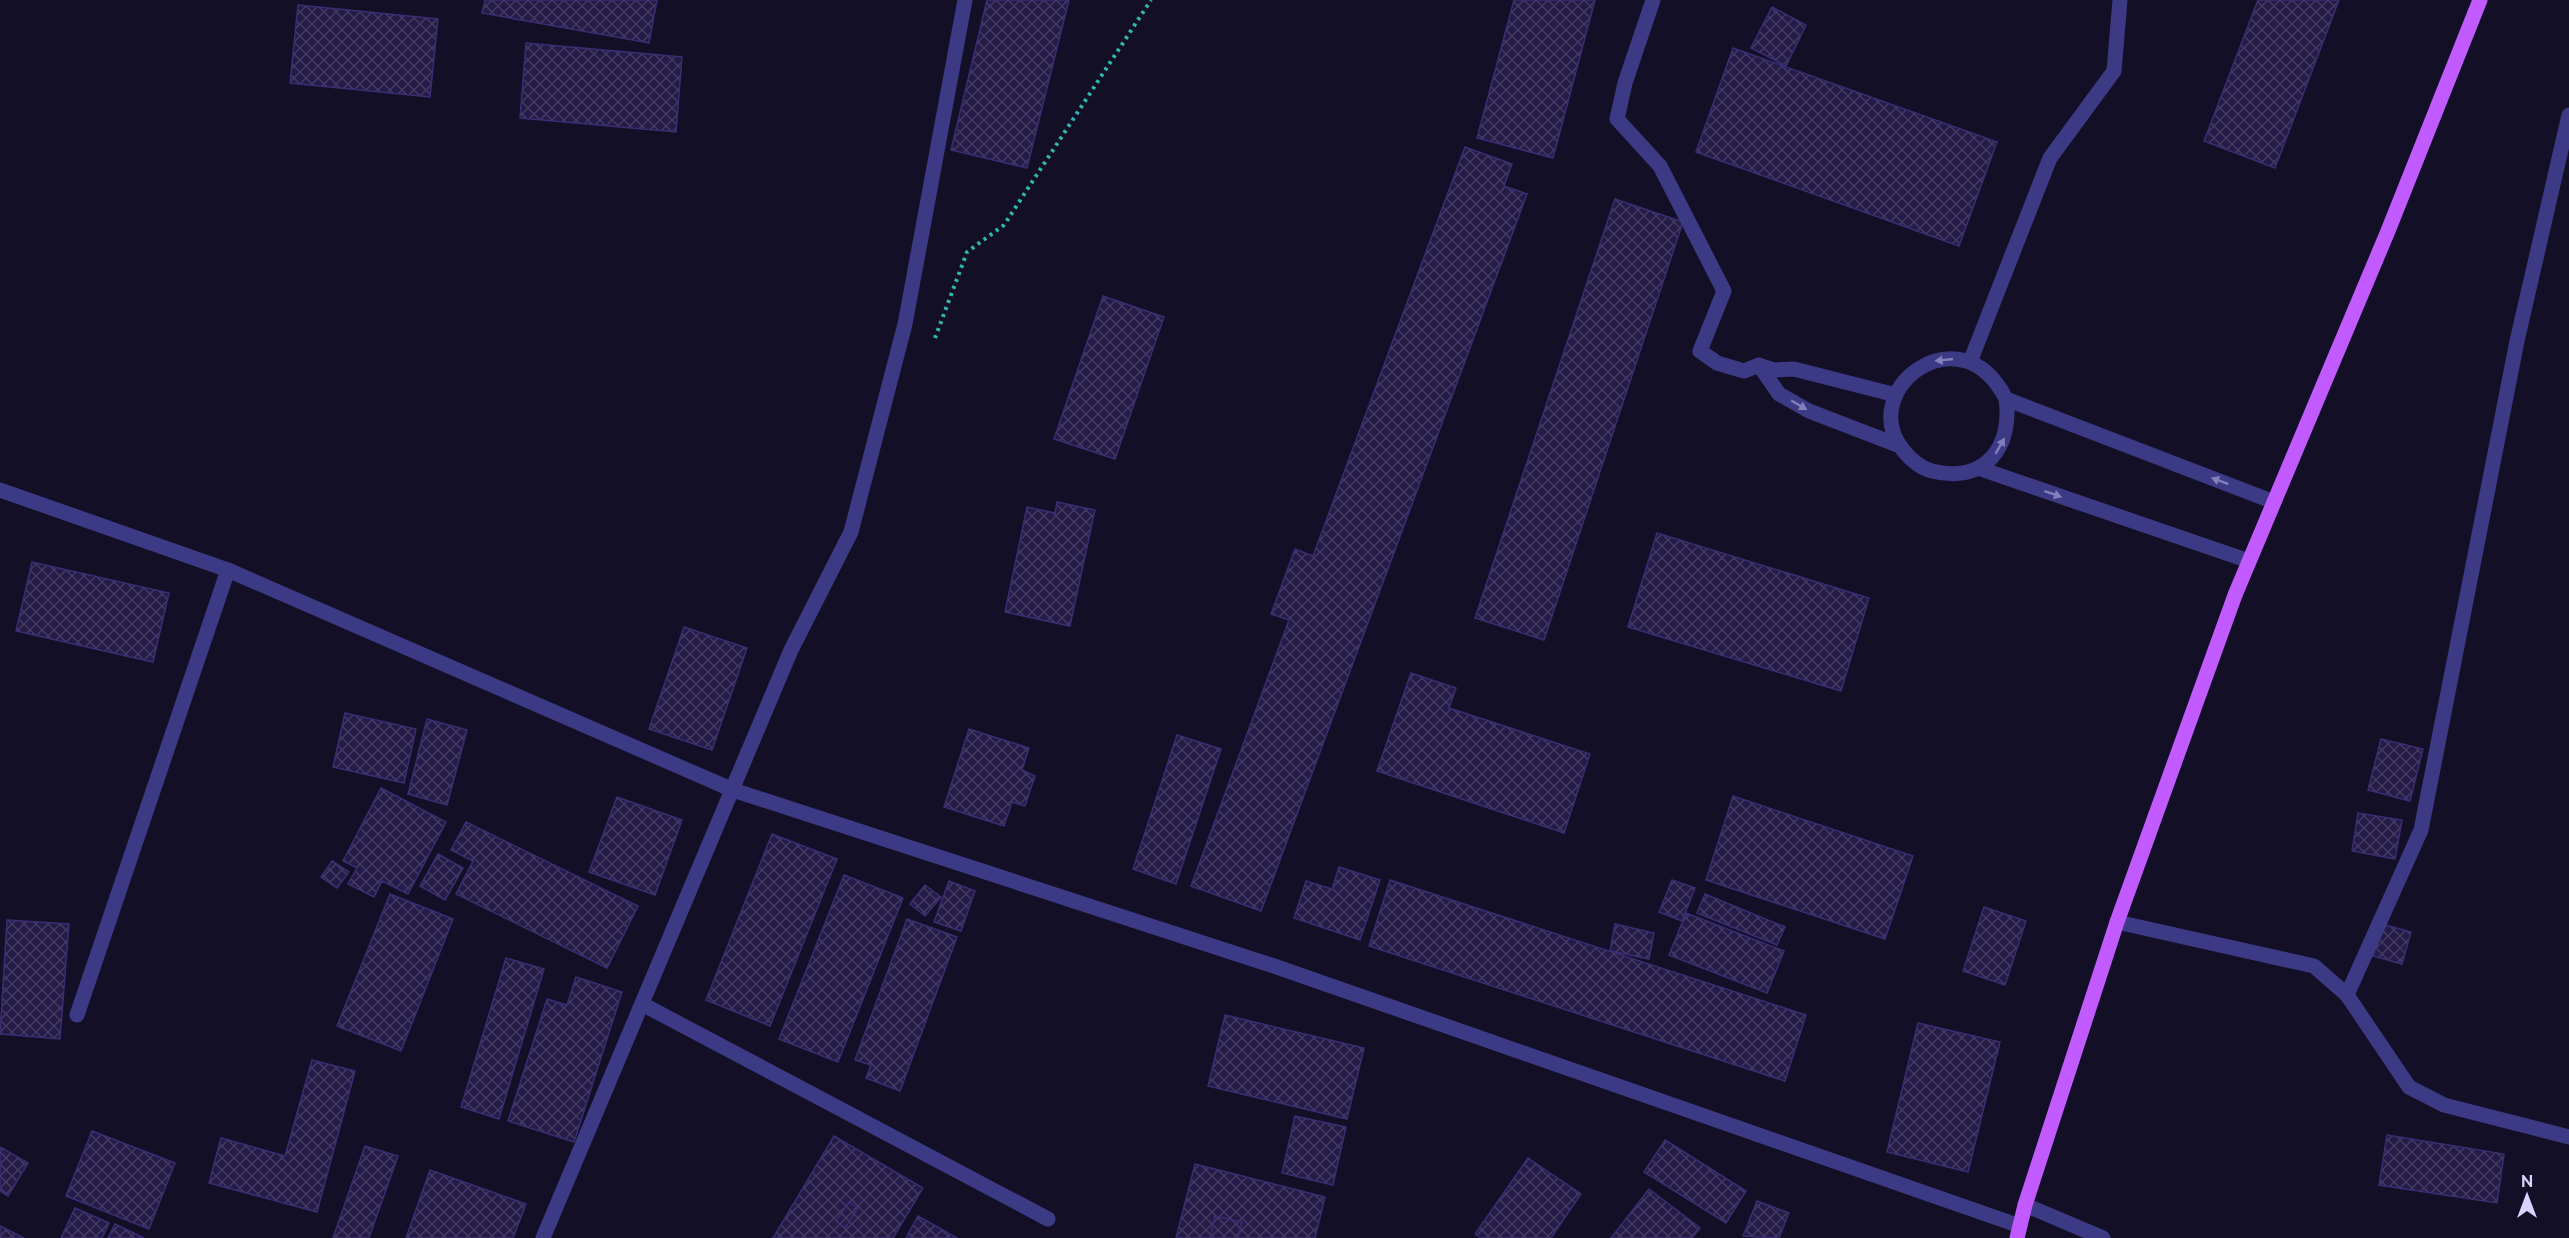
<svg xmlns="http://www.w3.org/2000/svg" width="2569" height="1238" viewBox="0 0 2569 1238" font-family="Raleway,sans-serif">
  <defs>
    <pattern id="building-cross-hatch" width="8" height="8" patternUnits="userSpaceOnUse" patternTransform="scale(1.5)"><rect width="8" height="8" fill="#241b47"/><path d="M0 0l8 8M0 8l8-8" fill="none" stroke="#433b63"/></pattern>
  </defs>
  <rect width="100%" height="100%" fill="#130f26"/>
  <path fill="url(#building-cross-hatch)" stroke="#3b2d73" stroke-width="1.5" fill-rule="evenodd" d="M485,0H657L649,43L482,13Z
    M987,0H1069L1027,168L951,150Z
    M1514,0H1595L1553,158L1477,138Z
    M2258,0H2339L2275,168L2204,141Z
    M298,5L438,19L430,97L290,83Z
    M1772,7L1806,25L1786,66L1751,48Z
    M526,43L682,57L676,132L520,118Z
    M1733,48L1997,142L1959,246L1696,152Z
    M1465,147L1512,164L1504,186L1527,194L1261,911L1191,886L1289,620L1271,614L1295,549L1313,556Z
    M1615,199L1683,222L1544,640L1475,618Z
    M1103,296L1164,317L1115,459L1054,439Z
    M1057,502L1095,510L1070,626L1005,612L1027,507L1055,513Z
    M1657,533L1869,598L1841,691L1628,627Z
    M32,562L169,593L153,662L16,631Z
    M684,627L747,648L712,750L649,729Z
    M1411,673L1456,688L1449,708L1590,754L1564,833L1377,771Z
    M345,713L416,729L404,783L333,767Z
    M427,719L467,730L447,805L408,794Z
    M969,729L1029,748L1022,770L1035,776L1025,806L1012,802L1004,826L944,807Z
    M1177,735L1221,749L1176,884L1133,869Z
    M2381,739L2423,749L2410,801L2368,790Z
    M381,788L446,822L408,894L382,881L374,897L348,884L357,868L343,861Z
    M1733,796L1913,856L1885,939L1706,880Z
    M617,797L682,820L655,895L589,872Z
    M2358,813L2402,820L2395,859L2352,851Z
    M466,822L638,906L607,968L456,894L473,861L451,850Z
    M772,834L837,859L770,1026L706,1000Z
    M438,854L463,868L445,900L420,886Z
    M332,861L349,872L337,888L321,877Z
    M1339,867L1380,880L1360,940L1294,918L1306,881L1332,889Z
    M844,875L903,898L838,1062L779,1039Z
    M1390,880L1806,1015L1785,1081L1369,946Z
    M1672,880L1695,888L1682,921L1659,912Z
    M949,881L975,891L961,931L934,922Z
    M925,885L941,897L925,916L910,904Z
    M390,894L453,919L401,1051L337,1026Z
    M1705,894L1785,927L1777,945L1697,913Z
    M1984,907L2026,921L2005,985L1963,971Z
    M1686,913L1784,951L1767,993L1669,955Z
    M907,919L957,937L900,1091L866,1078L871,1065L855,1060Z
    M7,920L69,924L60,1039L0,1034Z
    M1615,924L1654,933L1649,959L1610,951Z
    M2382,924L2411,932L2402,964L2373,956Z
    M506,958L544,969L499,1119L461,1107Z
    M576,977L622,992L574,1142L508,1121L547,999L567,1005Z
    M1225,1015L1364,1048L1347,1119L1208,1086Z
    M1918,1023L2000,1042L1968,1172L1887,1152Z
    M312,1060L355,1071L317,1212L209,1183L221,1138L285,1156Z
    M1295,1116L1346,1127L1333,1185L1282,1173Z
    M92,1131L175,1163L149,1229L66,1196Z
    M2387,1135L2504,1154L2497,1203L2379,1185Z
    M834,1136L923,1188L893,1238H773ZM849,1202L858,1208L845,1228L836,1221Z
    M1665,1140L1746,1191L1726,1223L1644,1172Z
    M365,1146L398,1156L369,1238H333Z
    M0,1147L28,1163L8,1196L0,1191Z
    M1528,1158L1581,1194L1551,1238H1481L1475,1234Z
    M1195,1164L1325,1197L1315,1238H1238L1242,1222L1215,1216L1210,1238H1176Z
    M430,1170L526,1204L513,1238H406Z
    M1649,1189L1700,1228L1692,1238H1611Z
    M1757,1201L1789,1213L1779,1238L1743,1236Z
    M849,1202L858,1208L845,1228L836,1221Z
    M75,1208L109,1223L102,1238H61Z
    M918,1216L957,1238H906Z
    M1215,1216L1242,1222L1238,1238H1210Z
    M115,1224L144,1238H108Z
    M0,1226L24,1238H0Z"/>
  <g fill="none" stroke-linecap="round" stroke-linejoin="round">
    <path stroke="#2fb8b0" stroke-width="4" stroke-dasharray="3 4.5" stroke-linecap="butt" d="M935,338L967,252L1004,225L1151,0"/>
    <path stroke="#3d3a85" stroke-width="15" d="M1653,0L1625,83L1617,119L1660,166L1724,291L1700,351L1717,363L1744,371L1759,365L1774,370L1794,369L1896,395
      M1970,362L2050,158L2114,71L2120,0
      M1759,365L1779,394L1809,411L1900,446
      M2006,399C2013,448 1984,484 1932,471C1920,468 1911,460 1903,450C1855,390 1961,309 2006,399L2274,502
      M1978,468L2249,561
      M2117,922L2314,966L2347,995L2409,1087L2444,1105L2569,1137
      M2347,995L2421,830L2517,341L2569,115"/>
    <path stroke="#3d3a85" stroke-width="15" d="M0,490L228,570L733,790L1274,966L2020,1226
      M642,1004L1048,1219
      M77,1015L228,570
      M2025,1205L2103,1238
      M543,1238L791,650L851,532L905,324L965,0"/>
    <path stroke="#c25bff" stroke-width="15" d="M2017,1238L2025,1205L2117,922L2235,595L2388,231L2480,0"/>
  </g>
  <defs><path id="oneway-solid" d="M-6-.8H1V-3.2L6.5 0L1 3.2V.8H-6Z" transform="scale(1.5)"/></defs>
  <g fill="#837fbc">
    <use href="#oneway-solid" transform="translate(1944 360) rotate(174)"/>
    <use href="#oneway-solid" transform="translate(1799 405) rotate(30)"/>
    <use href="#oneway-solid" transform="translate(2000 446) rotate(-60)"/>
    <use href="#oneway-solid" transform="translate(2220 481) rotate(-159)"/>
    <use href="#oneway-solid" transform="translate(2053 494) rotate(19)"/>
  </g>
  <g transform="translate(2527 1196)" stroke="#130f26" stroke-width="4.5" paint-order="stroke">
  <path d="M0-4.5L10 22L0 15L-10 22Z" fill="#d9d4ff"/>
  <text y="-9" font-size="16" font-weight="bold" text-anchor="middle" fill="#d9d4ff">N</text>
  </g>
</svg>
